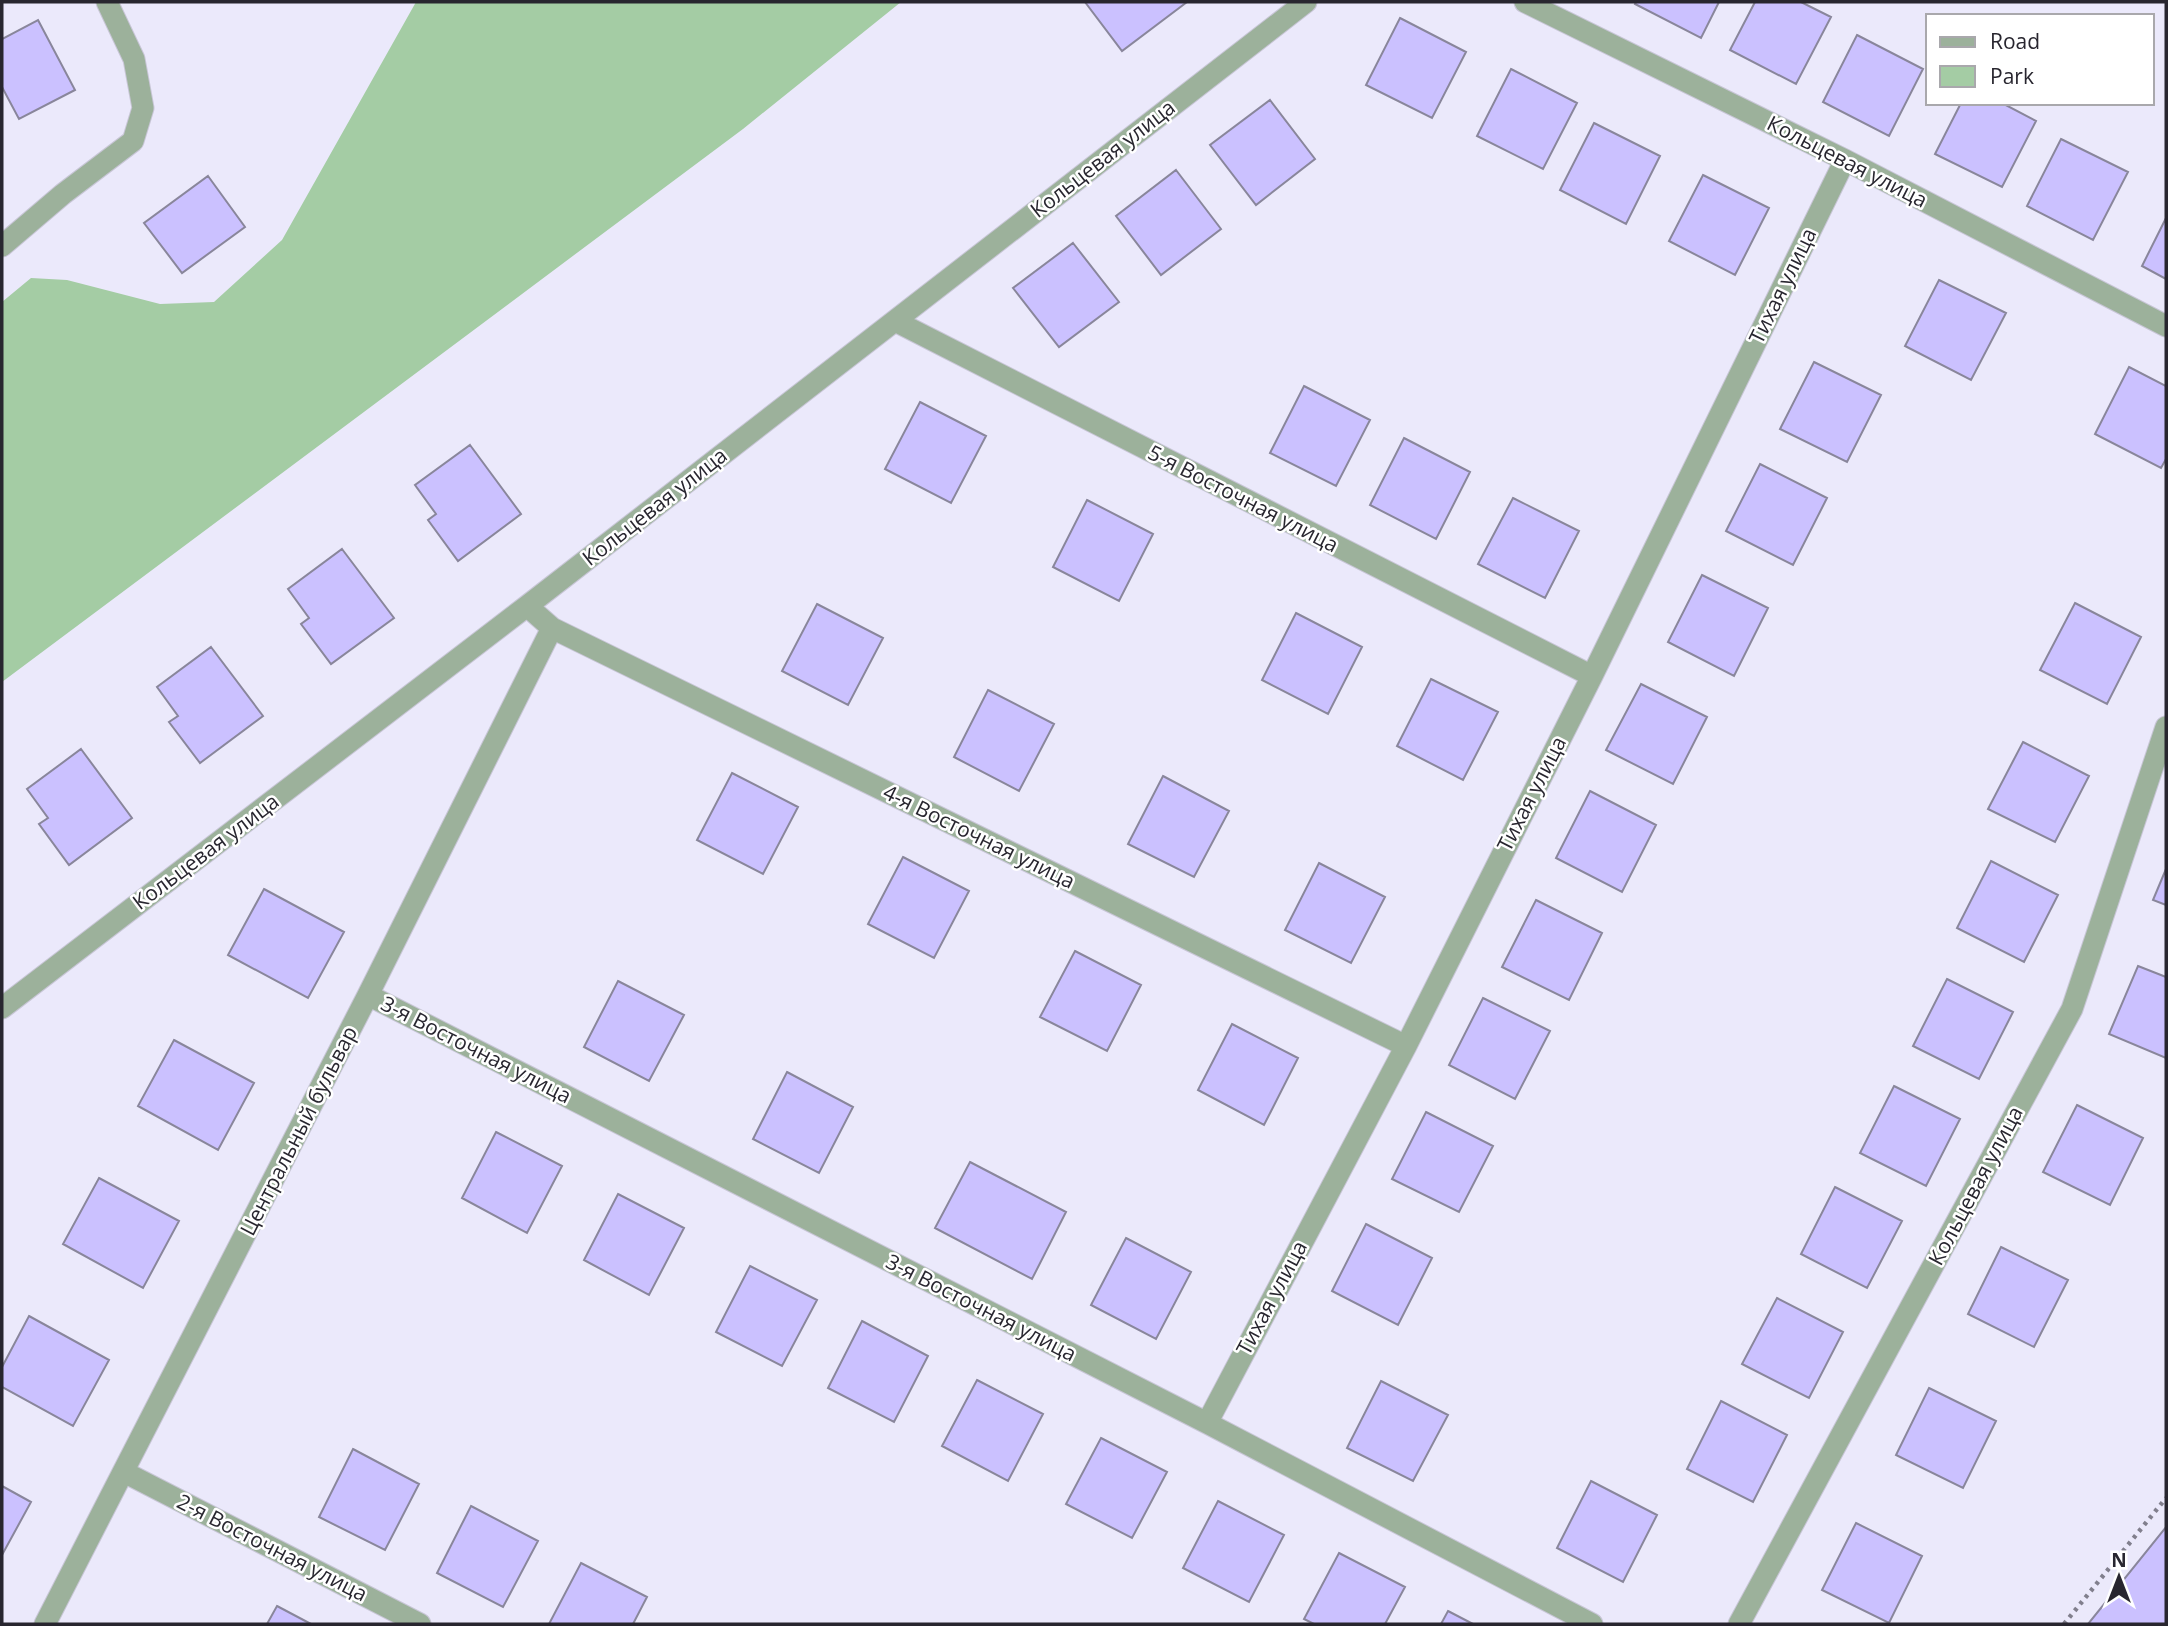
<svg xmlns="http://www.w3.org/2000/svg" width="2168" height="1626" viewBox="0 0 2168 1626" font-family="'Open Sans',sans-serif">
  <rect width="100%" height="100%" fill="#ebe9fb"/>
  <path fill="#a4cca4" d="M416,2H901L743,129L2,682V302L31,278L67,280L160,304L214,302L282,240Z"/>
  <path fill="#cbc1ff" stroke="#89869b" stroke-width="2" d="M1085,2H1187L1122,51Z
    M1636,2H1719L1701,38L1635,4Z
    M1755,2H1801L1831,17L1796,84L1730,50Z
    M1400,18L1466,52L1432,118L1366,85Z
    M38,20L75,90L19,119L2,87V39Z
    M1857,35L1923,69L1889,136L1823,102Z
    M1511,69L1577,103L1543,169L1477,136Z
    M1270,100L1315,159L1256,205L1210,145Z
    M1961,103H2002L2036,121L2002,187L1935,154Z
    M1594,123L1660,156L1626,224L1560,190Z
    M2061,139L2128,172L2093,240L2027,206Z
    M1176,170L1221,229L1161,275L1116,216Z
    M1703,175L1769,208L1735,275L1669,241Z
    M208,176L245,227L182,273L144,223Z
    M2166,218V279L2142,266Z
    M1073,243L1119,302L1059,347L1013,288Z
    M1939,280L2006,313L1971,380L1905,346Z
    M1814,362L1881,395L1847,462L1780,429Z
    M2129,367L2166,386V459L2161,468L2095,434Z
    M1304,386L1370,420L1336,486L1270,453Z
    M920,402L986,436L951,503L885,469Z
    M1404,438L1470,472L1436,539L1370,505Z
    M470,445L521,514L458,561L428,520L436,514L415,485Z
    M1760,464L1827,498L1793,565L1726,531Z
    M1513,498L1579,531L1545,598L1478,564Z
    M1087,500L1153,534L1119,601L1053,567Z
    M342,549L394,618L331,664L301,624L309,618L288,589Z
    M1702,575L1768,608L1734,676L1668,642Z
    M2075,603L2141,637L2107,704L2040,670Z
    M817,604L883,638L848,705L782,671Z
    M1296,613L1362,647L1328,714L1262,680Z
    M211,647L263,716L200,763L169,722L178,716L157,687Z
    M1431,679L1498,712L1463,780L1397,746Z
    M1641,684L1707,717L1673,784L1606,750Z
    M988,690L1054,724L1019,791L954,757Z
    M2023,742L2089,776L2055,842L1988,809Z
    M81,749L132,818L69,865L39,824L48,818L27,789Z
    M732,773L798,807L763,874L697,840Z
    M1163,776L1229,811L1194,877L1128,844Z
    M1590,791L1656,825L1622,892L1556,858Z
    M903,857L969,891L934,958L868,924Z
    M1991,861L2058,895L2024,962L1957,928Z
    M1319,863L1385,897L1351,963L1285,930Z
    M2166,869V905L2153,900Z
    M264,889L344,932L308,998L228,955Z
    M1536,900L1602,933L1569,1000L1502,967Z
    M1075,951L1141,985L1107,1051L1040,1017Z
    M2138,966L2166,977V1058L2109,1034Z
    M1947,979L2013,1012L1979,1079L1913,1046Z
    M618,981L684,1015L649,1081L584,1047Z
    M1483,998L1550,1031L1515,1099L1449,1065Z
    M1232,1024L1298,1058L1264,1125L1198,1090Z
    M174,1040L254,1083L218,1150L138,1106Z
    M787,1072L853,1107L819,1173L753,1139Z
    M1894,1086L1960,1119L1926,1186L1860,1153Z
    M2077,1105L2143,1138L2110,1205L2043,1172Z
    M1426,1112L1493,1146L1459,1212L1392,1179Z
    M496,1132L562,1166L527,1233L462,1198Z
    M970,1162L1066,1212L1032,1279L935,1228Z
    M99,1178L179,1221L143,1288L63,1244Z
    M1835,1187L1902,1221L1867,1288L1801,1254Z
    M618,1194L684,1228L649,1295L584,1260Z
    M1366,1224L1432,1258L1398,1325L1332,1291Z
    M1126,1238L1191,1272L1156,1339L1091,1305Z
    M2001,1247L2068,1280L2034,1347L1968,1314Z
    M750,1266L817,1300L782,1366L716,1332Z
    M1777,1298L1843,1332L1809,1398L1742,1364Z
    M29,1316L109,1360L73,1426L2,1387V1367Z
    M862,1321L928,1356L894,1422L828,1388Z
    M977,1380L1043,1414L1008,1481L942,1446Z
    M1381,1381L1448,1415L1413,1481L1347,1448Z
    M1929,1388L1996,1421L1963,1488L1896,1455Z
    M1721,1401L1787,1435L1753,1502L1687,1469Z
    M1101,1438L1167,1472L1132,1538L1066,1504Z
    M353,1449L419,1484L385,1550L319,1517Z
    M1591,1481L1657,1515L1623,1582L1557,1548Z
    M2,1486L31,1502L2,1555Z
    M1218,1501L1284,1535L1249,1602L1183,1568Z
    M471,1506L538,1541L503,1607L437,1573Z
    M1856,1523L1922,1556L1889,1623L1822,1590Z
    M2166,1527V1624H2088Z
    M1339,1553L1405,1587L1385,1624H1314L1304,1619Z
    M581,1563L647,1597L633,1624H549Z
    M277,1606L311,1624H267Z
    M1448,1611L1473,1624H1441Z"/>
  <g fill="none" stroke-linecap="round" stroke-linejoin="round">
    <g stroke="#c8c6d6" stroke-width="23">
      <path id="minor" d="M1525,2L1845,160L2166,326
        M2,246L63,194L133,141L143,108L134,59L107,2
        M895,321L1592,676
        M552,628L1406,1046
        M368,995L1207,1423L1592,1624
        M2,1008L527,606L1306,2
        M1207,1423L1406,1046L1592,676L1845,160
        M124,1472L420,1624
        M45,1624L368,995L552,628L527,606
        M1739,1624L2072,1009L2166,727"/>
    </g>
    <path stroke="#817f8d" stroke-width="4.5" stroke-dasharray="3.5 5" stroke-linecap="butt" d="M2064,1624L2166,1498"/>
    <use href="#minor" stroke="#9cb19b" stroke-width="21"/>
  </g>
  <g text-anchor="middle" stroke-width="5" stroke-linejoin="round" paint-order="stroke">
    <g font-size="21" fill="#28262f" stroke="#fff">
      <text transform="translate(1103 159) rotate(-38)" y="7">Кольцевая улица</text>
      <text transform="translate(1847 162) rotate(27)" y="7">Кольцевая улица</text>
      <text transform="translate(1783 286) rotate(-64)" y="7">Тихая улица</text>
      <text transform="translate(1243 499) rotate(27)" y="7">5-я Восточная улица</text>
      <text transform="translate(655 507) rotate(-38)" y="7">Кольцевая улица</text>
      <text transform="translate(1532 794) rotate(-63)" y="7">Тихая улица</text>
      <text transform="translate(979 837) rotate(26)" y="7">4-я Восточная улица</text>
      <text transform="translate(206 852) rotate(-37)" y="7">Кольцевая улица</text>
      <text transform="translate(476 1050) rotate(27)" y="7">3-я Восточная улица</text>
      <text transform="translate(299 1131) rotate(-63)" y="7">Центральный бульвар</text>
      <text transform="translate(1976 1186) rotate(-62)" y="7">Кольцевая улица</text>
      <text transform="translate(1272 1298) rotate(-62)" y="7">Тихая улица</text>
      <text transform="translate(981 1308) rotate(27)" y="7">3-я Восточная улица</text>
      <text transform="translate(272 1548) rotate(27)" y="7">2-я Восточная улица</text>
    </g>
  </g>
  <rect width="2168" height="1626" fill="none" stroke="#28262f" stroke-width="7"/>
  <rect x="1926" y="14" width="228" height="91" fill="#ffffff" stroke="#a9a8ac" stroke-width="2"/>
  <rect x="1940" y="37" width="35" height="10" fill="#9cb19b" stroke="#a9a8ac" stroke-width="2"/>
  <text x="1990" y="49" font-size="21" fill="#28262f">Road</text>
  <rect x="1940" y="66" width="35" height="21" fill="#a4cca4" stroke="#a9a8ac" stroke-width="2"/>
  <text x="1990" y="84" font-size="21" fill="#28262f">Park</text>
  <g transform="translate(2119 1577)" stroke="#ffffff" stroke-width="5" paint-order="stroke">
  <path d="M0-5L12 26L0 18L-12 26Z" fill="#28262f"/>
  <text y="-10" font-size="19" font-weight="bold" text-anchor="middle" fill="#28262f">N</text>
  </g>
</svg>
